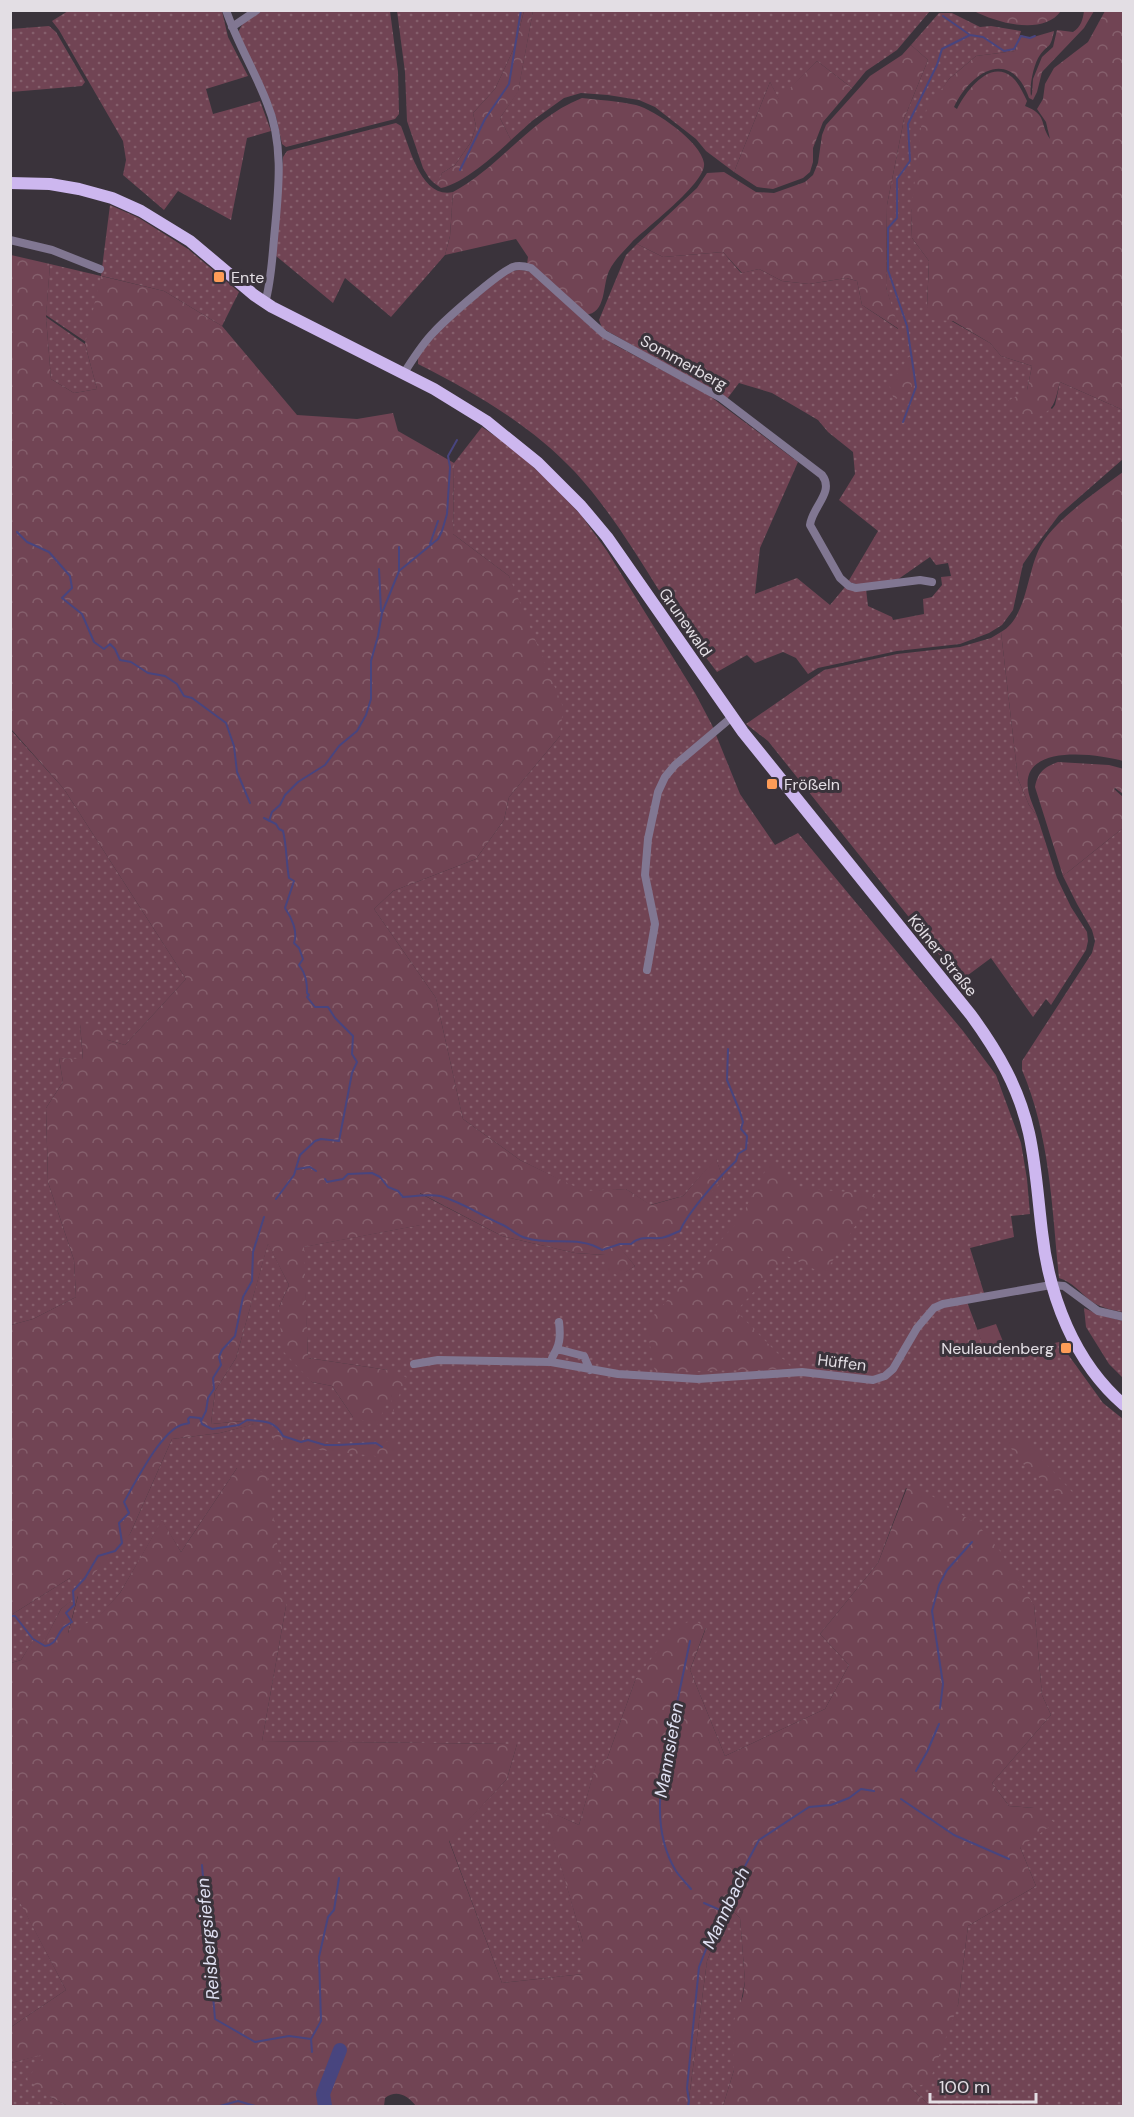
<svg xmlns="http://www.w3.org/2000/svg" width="1134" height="2117" viewBox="0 0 1134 2117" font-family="'DM Sans',sans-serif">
  <defs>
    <pattern id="grass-dots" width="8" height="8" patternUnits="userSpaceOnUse" patternTransform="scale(1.5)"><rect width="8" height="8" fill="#714454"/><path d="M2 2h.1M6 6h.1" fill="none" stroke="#855f6c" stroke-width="1.8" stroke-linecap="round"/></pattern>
    <pattern id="forest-crowns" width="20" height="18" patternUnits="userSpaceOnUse" patternTransform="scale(1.5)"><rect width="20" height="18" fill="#714454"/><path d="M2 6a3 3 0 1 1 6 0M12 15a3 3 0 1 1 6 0" fill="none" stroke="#855f6c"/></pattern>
  </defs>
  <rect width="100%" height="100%" fill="#3a333b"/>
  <path fill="url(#grass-dots)" d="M68,11H222L228,37L248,76L206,89L213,114L260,101L271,131L247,138L231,220L178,191L164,210L123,175L126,160L123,141L59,30L52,21Z
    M262,11H390L398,72L399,114L395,119L286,147L282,144L276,117L237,34L243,23Z
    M397,11H524L515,46L495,89L473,113L476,126L471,142L455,165L442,173L439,182L434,183L429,178L423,168L407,121L405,72Z
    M533,11H930L897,50L866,71L852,88L817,61L779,100L770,82L734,172L706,151L696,139L655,107L639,100L608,95L581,93L564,98L532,121L511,140L500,118L518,91Z
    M939,13H952L980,27L991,26L1021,31L1015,51L976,56L949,79L939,94L911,213L912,238L929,261L927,307L990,343L1001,356L1032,366L1027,390L1052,409L1055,405L1060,382L1123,410V459L1059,515L1032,551L1023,564L1013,610L1002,625L989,633L960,644L897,651L818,668L808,674L796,658L783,652L755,663L747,655L717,672C698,647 678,622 662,595C635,552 609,509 575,472C531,425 475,393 418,364V356L438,331L505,274C515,269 521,269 531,272L596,332L615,345L707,394L798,462L760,548L755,594L797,578L830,605L845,587L866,589L868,606L892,617L893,620L924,614L923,599L932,597L942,585L941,577L951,576L948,563L936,565L930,557L897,580L860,585L848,582L878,531L839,500L855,474L853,452L828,432L818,420L772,393L739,383L727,399L602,328L599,320L626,255L637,244L663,257L723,252L741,273L759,269L782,281L809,284L846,278L857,281L862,305L898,329L886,287L887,205L904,119L928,60L911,45Z
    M49,26L56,32L85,82L82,86L11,92V29Z
    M396,123L401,126C410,148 421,199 453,192L450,236L445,255L391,317L345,278L333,303L276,256L283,157L287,151Z
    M110,205L139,218L188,249L239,292L222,326L164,291L102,276L86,342L46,315L50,264L101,276Z
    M46,317L85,344L97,389L74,393L51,379Z
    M482,427L515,450L547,480L581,515L607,551L695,693L712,725L740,794L775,845L798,833L963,1031L996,1075L1021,1143L1027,1179L1030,1214L1011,1216L1014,1237L970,1248L984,1293L967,1302L988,1358L1059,1342L1103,1403L1123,1419V2106H931L910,2088L958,2005L968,1926L1036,1886L1020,1847L1034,1808L1009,1806L992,1783L1051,1715L1042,1695L1034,1605L906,1488L878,1563L820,1634L849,1665L825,1709L725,1756L690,1670L706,1628L636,1678L607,1759L596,1765L579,1825L545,1810L583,1942V1974L502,1983L449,1840L507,1779L517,1744L262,1741L286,1606L237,1468L181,1552L162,1521L120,1593L98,1618L68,1634L78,1596L61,1609L42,1646L37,1635L21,1660L11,1663V1615L70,1578L130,1534L172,1439L220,1433L254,1424L243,1421L211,1424L215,1391L236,1358L268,1243L289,1285L279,1307L312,1382L332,1386L353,1417L391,1391L394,1410L388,1370L308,1358L303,1247L420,1225L419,1193L502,1236L575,1253L605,1255L620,1275L635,1266L613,1240L723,1179L716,1159L683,1196L650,1205L626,1189L584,1192L520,1160L463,1119L436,998L374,909L393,891L476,859L504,820L509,797L560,736L509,576L453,534L454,463Z
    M1001,632L1018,779L1029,805L1037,816L1057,878L1071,907L1087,932L1088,941L1086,950L1051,1005L1046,999L1033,1017L991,958L960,981L768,741L746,724L824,670L897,654L960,647L991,638Z
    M10,729L64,789L186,979L125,1045L108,1040L80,1024L83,1060L59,1058L63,1082L46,1108L48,1182L74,1260L76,1297L33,1319L11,1325Z
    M1123,828V1312C1112,1310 1101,1308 1091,1301C1079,1292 1074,1283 1059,1278C1052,1208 1050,1136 1022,1070V1061L1092,953L1095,941L1092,930L1077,904L1063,876Z
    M1084,1308L1100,1315L1123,1321V1378L1109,1364L1086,1327Z
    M17,1896L66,1990L11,2027L10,1900Z
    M728,1906L740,1918L745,1981L741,2002L734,2070L723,2106H688L707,1961Z
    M47,2053L50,2097L68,2106H11V2063Z"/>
  <path fill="url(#forest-crowns)" d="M524,11H533L518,92L500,118L511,140C494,156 464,183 441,188L434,183L439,181L442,173L455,165L471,142L476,126L473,113L495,89L515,46Z
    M974,11H1061C1043,36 997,23 974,11Z
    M1084,11H1094L1084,28L1042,72L1037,92L1033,100L1029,98C1011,47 971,71 954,107L957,109C965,93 989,58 1012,77C1019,83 1023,93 1027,101L1025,106C1048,115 1039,123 1050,139L1046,122L1037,109L1043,99L1045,84L1054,68L1088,42L1105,11H1123V410L1060,382C1053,409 1055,407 1031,422L1006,402L1027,390L1032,366L1001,356L990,343L953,321L931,320L927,307L929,261L912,238L911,213L921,127L927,109L949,79L976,56L1015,51L1020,35L1030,38L1054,31C1050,50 1050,42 1040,55C1034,63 1029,86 1031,96L1032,94L1033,79L1042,57L1053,47L1057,30L1073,32C1081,27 1083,19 1084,11Z
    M911,45L928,60L904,119L887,205L886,287L899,329L862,305L857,281L846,278L809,284L782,281L759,269L742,273L723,252L663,257L637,244L697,188L707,173L724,172L756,192L774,193L805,182L813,175L818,163L822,135L826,125L870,76L902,55Z
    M817,61L852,88L823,122L813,148V162L810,172L803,178L773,189L757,187L734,172L770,82L779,99Z
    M582,98C600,100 618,101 636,105C655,110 701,142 704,163C707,182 647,227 632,242C624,251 614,260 609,271C602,286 607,313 585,315L527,264L528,257L516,239L445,255L450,236L453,192C500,167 531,118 582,98Z
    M11,255L50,264L46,317L51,379L74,393L97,389L85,344L101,276L164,291L222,326L297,415L357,419L393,413L398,431L454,463L453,534L509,576L563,707L560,736L509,797L504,820L476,859L393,891L374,909L436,998L463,1119L520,1160L584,1191L626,1189L651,1205L683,1196L716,1158L723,1179L669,1245L614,1240L635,1266L620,1276L605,1270V1255L575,1253L502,1236L420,1193L421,1225L304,1247L308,1358L388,1370L406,1377L393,1412L391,1393L377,1425L353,1417L332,1386L312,1382L282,1350L279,1307L289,1285L268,1244L236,1358L215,1391L211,1424L244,1421L255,1424L220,1433L172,1439L130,1534L92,1576L70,1578L11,1615V1325L33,1319L76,1297L74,1260L48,1182L46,1108L63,1082L59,1058L83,1059L80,1024L96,1023L108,1040L125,1045L186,979L64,789L11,729Z
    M910,355L912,390L894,400L887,377L896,376Z
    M1123,472V761C1098,754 1021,743 1028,789C1029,798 1034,807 1037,816L1029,805L1018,779L1001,632C1029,616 1026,568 1043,542C1058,518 1100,489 1123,472Z
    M1058,762L1109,765L1124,769L1123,794L1115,788L1114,789L1123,797V828L1063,876L1035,787C1038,772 1044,767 1058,762Z
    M772,1158L795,1188L876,1194L824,1274L787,1256L736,1311L793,1369L655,1372L646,1324L740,1219Z
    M297,1433L315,1442L375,1445L398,1439L394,1458L273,1445L274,1435Z
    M1008,1435L1026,1442L1073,1493L1069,1503L1022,1463L1007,1443Z
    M237,1468L267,1473L286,1606L262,1741L517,1744L507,1779L449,1841L502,1983L583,1974V1942L544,1809L579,1825L596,1764L607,1759L636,1678L676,1627L693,1620L706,1627L690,1670L725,1756L825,1709L849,1665L820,1634L878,1563L907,1488L916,1486L978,1525L1000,1551L1034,1605L1042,1695L1051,1715L992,1783L1009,1806L1034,1808L1055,1823L1020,1847L1036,1886L968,1926L958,2005L929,2083L910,2088L931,2106H723L734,2070L733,2023L743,1996L745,1981L740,1918L728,1906L707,1961L688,2106H416C408,2096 397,2089 385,2098L384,2106H68L50,2097L27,2079L46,2054L11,2063V2027L66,1990L17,1897L11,1900V1663L21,1660L37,1634L42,1645L61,1609L78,1595L68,1633L98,1617L120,1593L162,1520L181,1552Z"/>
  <path fill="#714454" d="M996,1324L1008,1354L988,1358L977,1330Z"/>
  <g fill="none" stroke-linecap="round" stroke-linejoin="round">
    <path stroke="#48457f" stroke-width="2" d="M943,16L970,35L983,37L1004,51L1014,49L1021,36L1030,38L1035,36
      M460,170L485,119L509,84L521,10
      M903,422L916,387L907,326L888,270V228L897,218V179L910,161L908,124L937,65L942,49L970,35
      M17,532L27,542L49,552L70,576L72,588L62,598L82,614L94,642L104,649L110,644L115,649L120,660L131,662L148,673L165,676L177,684L184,696L192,698L226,723L234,746L237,772L250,803
      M430,544L438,521
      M379,569L381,611
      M399,571V547
      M264,818L276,824L279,829L283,831C287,847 286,862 289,878L294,881L285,908C292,918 298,932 294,943L299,948L303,959L299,965C306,974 307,982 307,993L309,995L307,997L315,1007H328L335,1018L353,1036L352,1054L357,1062L352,1073L339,1141L321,1139L315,1141L300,1155L294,1175L276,1199
      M269,821L272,812L280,805L285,795L298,782L325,765L339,746L357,731L366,715L371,699V661L378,636L382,613L399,571L438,539L442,531L447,514L450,467L448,456L457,440
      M297,1169L310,1167L316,1171
      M325,1179L327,1182L343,1179L348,1174L372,1173L380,1177L388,1187L398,1191L403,1197C415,1196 429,1194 440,1196C462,1202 482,1216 503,1225C510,1228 517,1236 526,1238C550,1246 580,1235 602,1250L620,1244H631C641,1235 649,1239 660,1238C666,1238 674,1233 680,1231C687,1213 722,1174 736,1161L738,1154L746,1149L747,1136L741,1129L743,1122L740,1112L727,1080L728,1049
      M201,1421L202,1424L212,1429L239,1425L247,1420C263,1421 275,1420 283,1436L301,1442L308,1440L325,1445H338L376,1443L382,1447
      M10,1616H15L33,1639L45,1646C57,1644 56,1636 63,1628C65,1626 69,1624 72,1622L66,1613L74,1605L73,1591L85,1578L98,1556L115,1551L122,1543L119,1523L129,1513L124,1502C135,1483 160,1433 181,1425C184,1424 187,1424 189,1423L188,1419L190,1417L200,1418L201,1421L206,1411L208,1398L214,1389L213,1378L221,1365L219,1357L222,1350L235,1336L243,1297L252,1281L253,1252L264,1217
      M690,1641C684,1670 678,1698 672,1727C662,1773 649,1827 676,1871C680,1877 686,1883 691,1889
      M940,1708L943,1684L932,1611L939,1585L947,1570L972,1542
      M916,1771L927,1752L939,1724
      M901,1799L954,1835L1009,1859
      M202,1865L215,2019L255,2042L289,2036L311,2039
      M704,1903L720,1910
      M312,2052L311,2039L321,2021L319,1957L328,1917L334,1910L339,1878
      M220,2106L238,2101L255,2106
      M688,2106L689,2101L687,2088L699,1967L721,1911L759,1840L809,1807L831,1805L849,1798L861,1789L874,1791"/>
    <path stroke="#48457f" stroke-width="14" d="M325,2106L323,2094L340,2050"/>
    <path stroke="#817792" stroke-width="8" d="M226,10C237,43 255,71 267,103C285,146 278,194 274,239C272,261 271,282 265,303
      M232,27L257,10
      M10,240L52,250L100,269
      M404,373C413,359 422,344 434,332C446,319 498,273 513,267C519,265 524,266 531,268L604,334L721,398L822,475C835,492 812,507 810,525L840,578L849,586L856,588L920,580L932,582
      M647,970L655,924L645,875L648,839L658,792L665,777L675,765L732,717
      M557,1349L584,1356L590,1370
      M551,1362C552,1355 555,1354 557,1348C561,1340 560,1330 559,1322
      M414,1364L438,1360L551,1362L618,1374L698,1379L802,1372L873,1380L885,1376L893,1369L917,1328L934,1308L943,1304L1051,1285L1064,1286L1098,1311L1124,1317"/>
    <path stroke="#cdb7ef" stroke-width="12" d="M10,183L50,184L79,189L112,198L141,211L190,241L254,295L272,307L434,389L486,421L538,463L581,506L607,537L743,732L971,1015C998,1052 1019,1088 1029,1133C1036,1165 1038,1199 1042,1232C1049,1296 1074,1362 1124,1405"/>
  </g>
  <g fill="#fe9c57" stroke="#3a333b" stroke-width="2">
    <rect x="213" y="271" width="12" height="12" rx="3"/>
    <rect x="766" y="778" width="12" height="12" rx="3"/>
    <rect x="1060" y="1342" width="12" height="12" rx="3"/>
  </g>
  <g text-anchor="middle" stroke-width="6" stroke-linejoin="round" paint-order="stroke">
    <g font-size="16" fill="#e3dee4" stroke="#3a333b" text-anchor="start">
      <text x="231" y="283">Ente</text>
      <text x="784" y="790">Frößeln</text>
      <text x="1054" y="1354" text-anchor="end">Neulaudenberg</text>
    </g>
    <g font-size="16" fill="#e3dee4" stroke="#3a333b">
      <text transform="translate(684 362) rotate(29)" y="6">Sommerberg</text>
      <text transform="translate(686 622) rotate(55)" y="6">Grunewald</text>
      <text transform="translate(943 955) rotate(51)" y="6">Kölner Straße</text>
      <text transform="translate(842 1362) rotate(7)" y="6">Hüffen</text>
    </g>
    <g font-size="18" font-style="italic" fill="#dfe0f2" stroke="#3a333b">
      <text transform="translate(669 1750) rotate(-80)" y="6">Mannsiefen</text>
      <text transform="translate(726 1908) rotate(-65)" y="6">Mannbach</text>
      <text transform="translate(208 1939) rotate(-95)" y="6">Reisbergsiefen</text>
    </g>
  </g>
  <rect width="1134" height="2117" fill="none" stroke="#e3dee4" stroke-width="24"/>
  <path d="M930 2093v9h106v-9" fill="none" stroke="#e3dee4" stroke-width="3"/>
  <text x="939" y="2093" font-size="18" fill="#e3dee4" stroke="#3a333b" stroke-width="4.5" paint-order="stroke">100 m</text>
</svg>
